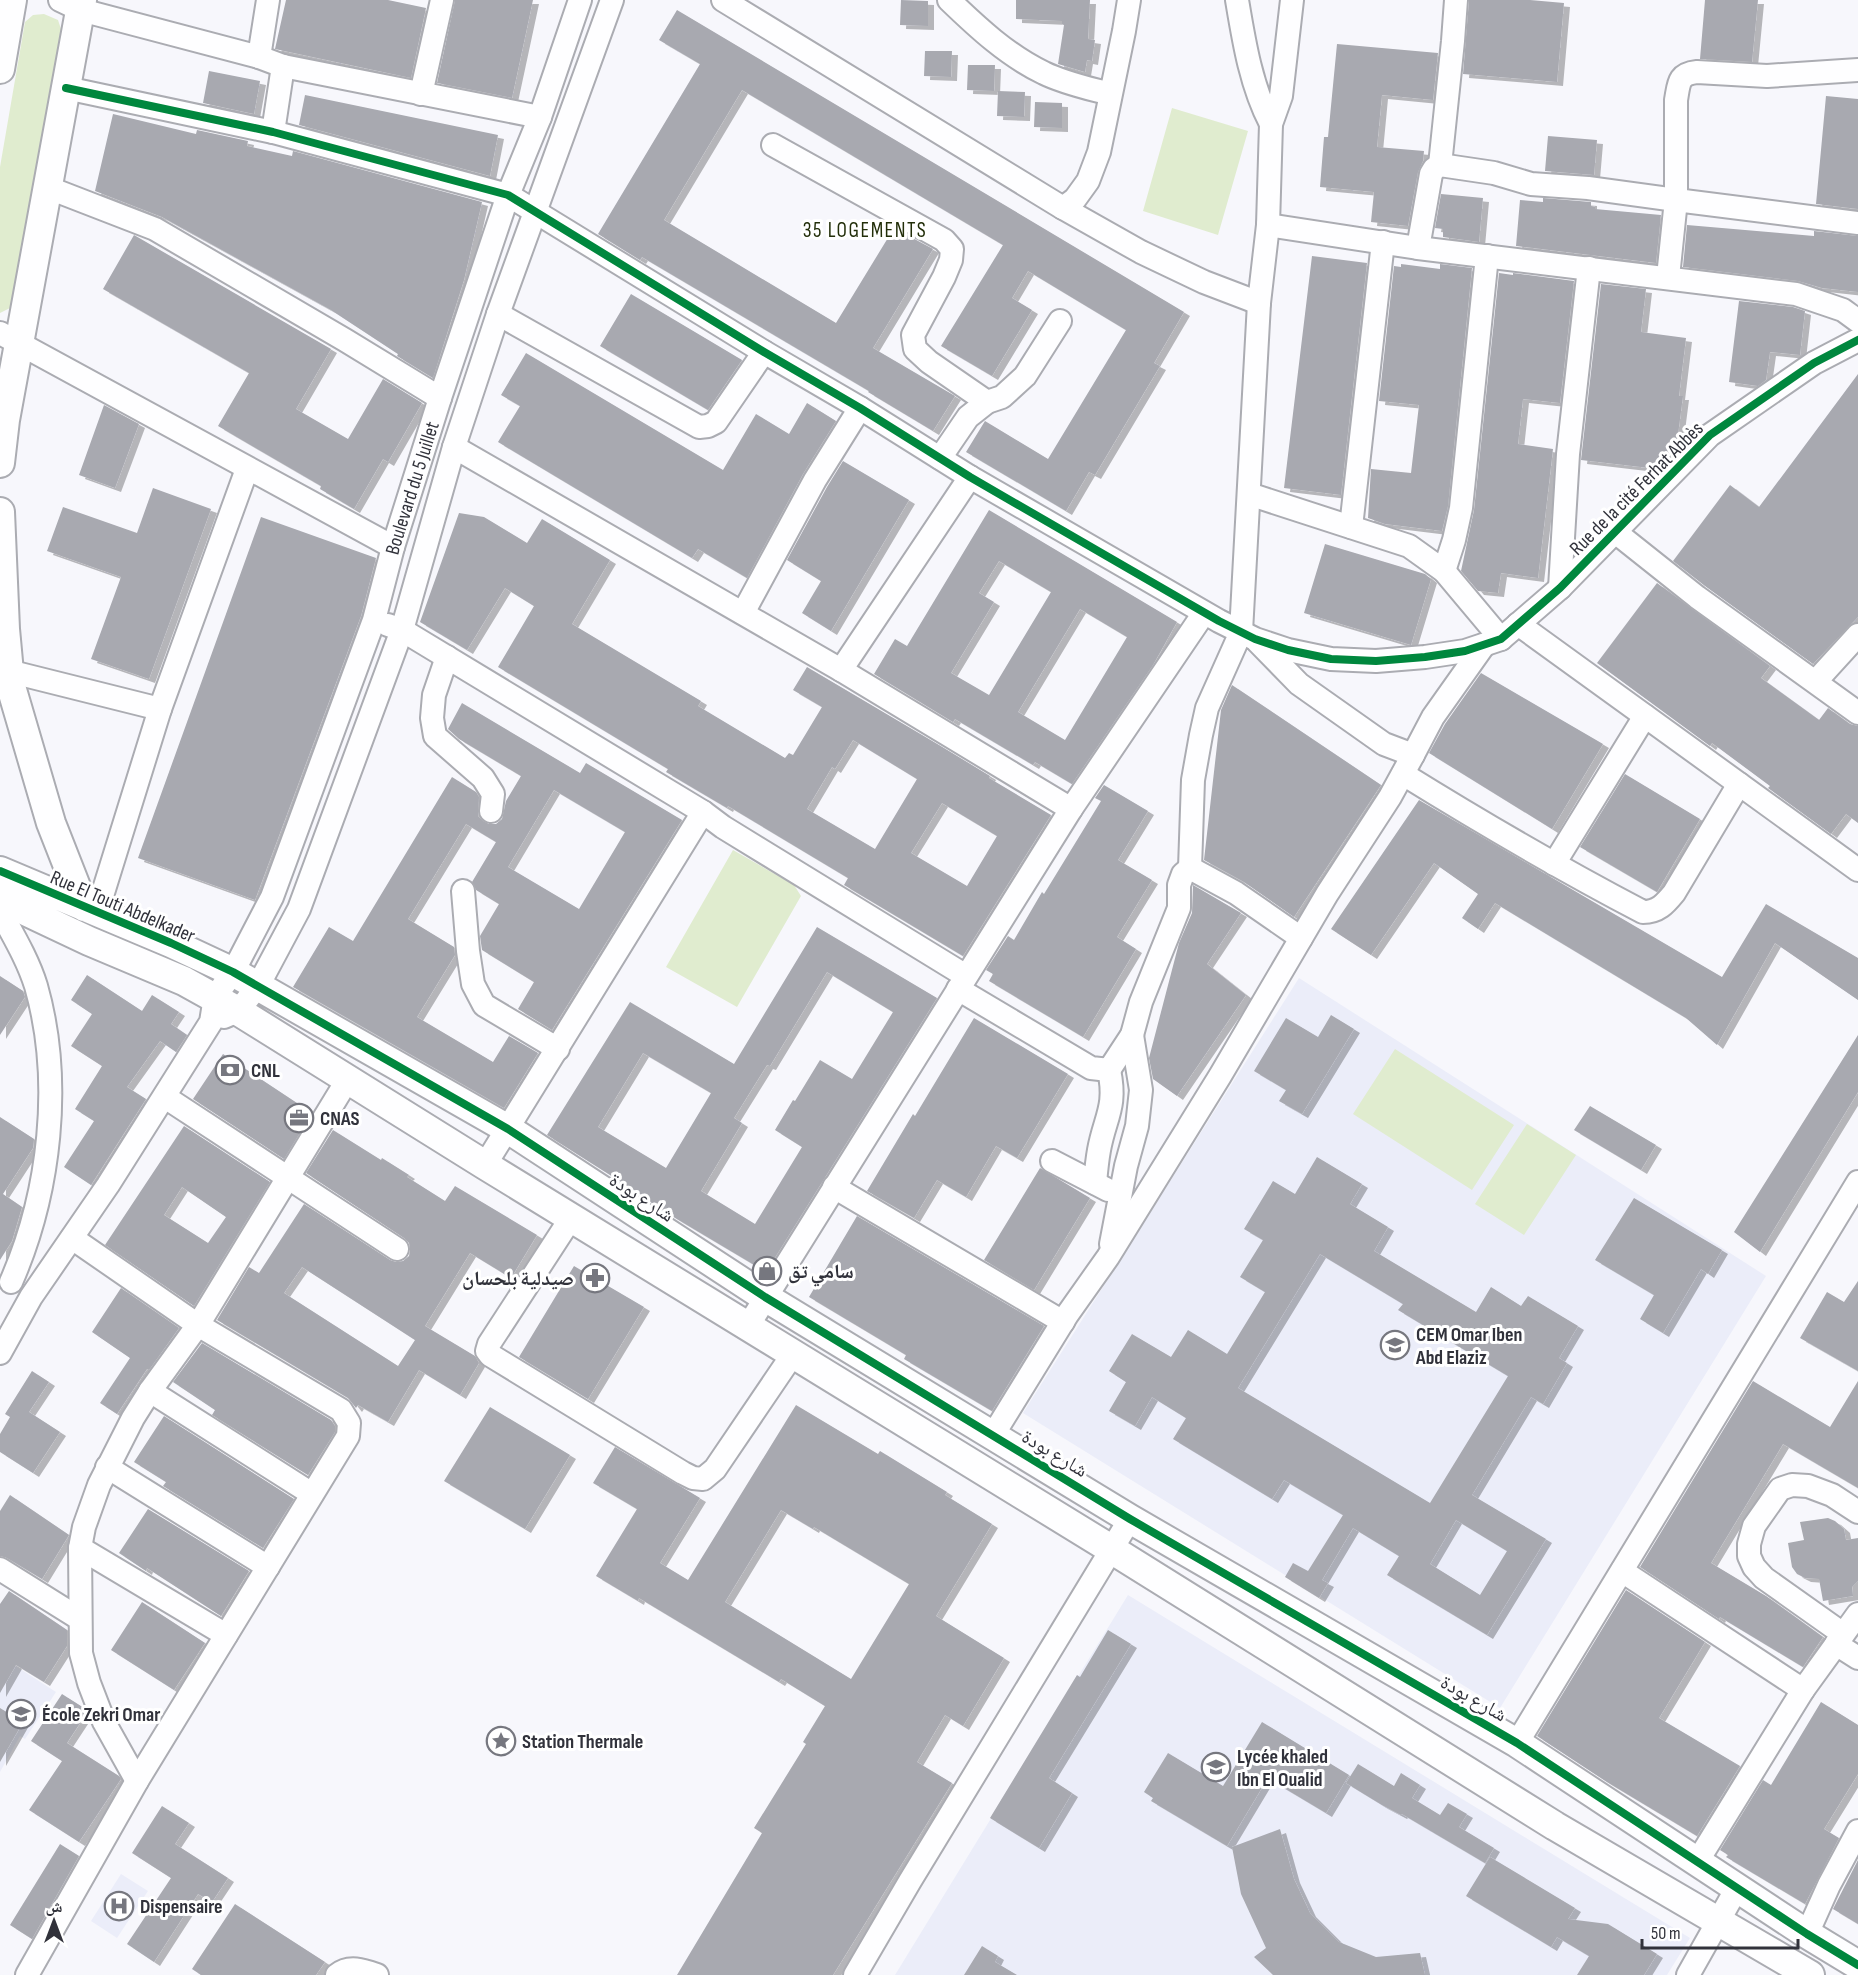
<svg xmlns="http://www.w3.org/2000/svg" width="1858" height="1975" viewBox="0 0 1858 1975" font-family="'Sofia Sans Condensed','Noto Naskh Arabic',sans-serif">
  <defs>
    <filter id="shadow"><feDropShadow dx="6" dy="4" stdDeviation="0" flood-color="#0004"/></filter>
  </defs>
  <rect width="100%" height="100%" fill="#f7f7fc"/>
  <path fill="#ebedf9" d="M1299,978L1766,1276L1500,1708L1023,1413Z
    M1128,1595L1690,1938L1667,1975H895Z
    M0,1656L56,1692L25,1739L20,1736L0,1772Z
    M121,1874L148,1891L117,1938L91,1921Z"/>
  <path fill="#e0eccf" d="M44,14L58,20L61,29L10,308L0,313V167L25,22L33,15Z
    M1172,108L1248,131L1218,235L1143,211Z
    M733,850L794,885L801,896L737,1007L666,967Z
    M1395,1049L1514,1125L1472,1190L1353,1114Z
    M1527,1124L1576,1155L1524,1235L1475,1204Z"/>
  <path fill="#a8a9b0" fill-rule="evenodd" filter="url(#shadow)" d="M286,0H388L426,8L411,78L275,49Z
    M455,0H533L512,98L437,83Z
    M901,0L928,1V26L900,25Z
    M1016,0H1090L1088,39L1095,40L1092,61L1087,60L1085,72L1058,64L1064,25L1062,24V21L1016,19Z
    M1469,0H1530L1564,3L1557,82L1463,74Z
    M1705,0H1758L1752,62L1700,59Z
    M677,10L1184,312L1154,363L1160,366L1095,475L1089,472L1066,511L966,452L985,421L1048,459L1126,330L1028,271L1012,298L1032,310L992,376L941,346L1003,245L742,90L664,220L836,323L894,228L933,249L873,348L955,396L933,431L868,392L869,391L642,257L640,260L598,234L700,64L659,40Z
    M1337,44L1438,53L1433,100L1382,95L1377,147L1424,151L1423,161L1418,172L1408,226L1371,222L1374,192L1320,187L1324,137H1328Z
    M925,51H952L951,77L924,76Z
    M968,65H995L994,91L967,90Z
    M209,71L260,81L254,114L203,103Z
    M998,91L1025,92L1024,117L997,116Z
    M305,95L498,135L490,176L299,125Z
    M1826,96L1858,99V209L1816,204Z
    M1035,102L1062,103V128L1034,127Z
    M113,114L196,134L197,130L248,141L247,146L292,156L293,151L482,202L464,280L433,378L397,356L398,354L331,310L162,217L95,191Z
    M1548,136L1597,140L1594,175L1545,171Z
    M1441,194L1483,198L1479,242L1443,237V229L1435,228Z
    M1543,198L1591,202V206L1595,207V209L1661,215L1656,263L1516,246L1520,200L1543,202Z
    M1687,225L1814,236V231L1858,236V292L1822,288L1798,281L1683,267Z
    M134,235L331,349L296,409L348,439L383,379L422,403L388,462L383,459L354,509L320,489L321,486L218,426L249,373L103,289Z
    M1312,256L1367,263L1341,495L1284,488Z
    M1401,264L1440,269V264L1472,268L1448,506L1442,531L1385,524L1368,518L1371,469L1411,473L1419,405L1379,401L1394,266L1401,267Z
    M1499,273L1513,275V273L1574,281L1560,403L1523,399L1518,444L1553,449L1538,578L1501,573L1498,593L1478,591L1461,571L1474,510Z
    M1601,284L1646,289L1641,332L1686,338L1679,396H1683L1676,450L1658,469L1581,460Z
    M631,294L742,360L708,410L600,346Z
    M1739,301L1793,307L1805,311L1800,355L1770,352L1766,380L1758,386L1729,382Z
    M526,353L723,470L756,414L789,434L807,403L836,421L803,474L747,578L698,549L692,558L498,442L520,406L501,395Z
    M1858,374V617L1813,664L1705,586L1673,561L1730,485L1759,507Z
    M104,405L139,424L115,488L79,475Z
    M843,461L909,500L831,631L802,613L821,581L787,560L827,487Z
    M153,488L211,509L149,679L91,659L121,577L47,551L63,507L137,533Z
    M989,510L1177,622L1153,665L1072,784L1035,762L1033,765L955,719L953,722L874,674L895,639L907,646ZM999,561L1051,592L989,695L951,673L994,602L979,593ZM1080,609L1127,637L1065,740L1018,712Z
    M459,513L484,517L527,543L542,519L610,560L572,624L701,701L698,706L785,758L789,753L793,755L822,707L793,690L807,667L939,745L990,776L989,778L1051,815L963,956L844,885L848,878L728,806L727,808L666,772L668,769L498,667L534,606L505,588L467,650L420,622ZM853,740L917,779L875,849L807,809L832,767L835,769ZM942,803L997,836L967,886L911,853Z
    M261,517L376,558L361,616L255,900L138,858Z
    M1325,544L1425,574L1431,579L1411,645L1304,613Z
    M1657,583L1770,666L1761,678L1819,720L1828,708L1850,724L1858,726V823L1846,814L1831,834L1768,788L1770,786L1712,743L1710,746L1597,663Z
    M1481,673L1603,744L1552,829L1429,753L1445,724Z
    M1232,685L1381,785L1294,917L1244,882L1204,860L1221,710Z
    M462,703L580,773L586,763L682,820L552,1030L518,1009L534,982L482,950L480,936L499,904L476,890L472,882L496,842L466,824L408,919L454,947L455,955L417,1017L493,1062L509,1036L538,1053L504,1108L293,987L329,927L353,941L452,777L476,792L479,797L478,816L483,821L489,824H496L502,819L506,801L521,776L459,739L448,729ZM554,790L625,832L579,909L508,867Z
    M1625,774L1700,819L1657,892L1580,847Z
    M1104,785L1148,811L1118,860L1152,880L1117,937L1136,949L1083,1037L989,981L993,974L986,970L1008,936L1014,940L1042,892L1044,894L1101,801L1095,798Z
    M1419,800L1722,977L1766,904L1858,958V1000L1775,943L1717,1045L1686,1018L1495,903L1478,929L1462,918L1478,894L1434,863L1371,955L1331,929Z
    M1193,885L1241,913L1207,964L1246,995L1177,1096L1153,1079L1149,1058L1179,943L1192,913Z
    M817,927L937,998L766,1272L677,1219L647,1200L648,1199L547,1135L630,1002L734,1064ZM827,972L893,1012L852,1079L820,1060L795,1101L793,1100L775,1130L802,1147L755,1224L701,1191L742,1123L734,1118L767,1065L770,1066ZM643,1053L711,1093L666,1168L598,1127Z
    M87,975L142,1011L152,995L179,1012L171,1024L187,1035L176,1052L160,1041L127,1087L146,1099L91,1185L64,1167L94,1121L75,1109L102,1066L71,1046L92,1014L71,1000Z
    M0,976L23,991L25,997L0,1035Z
    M1331,1015L1354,1029L1302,1114L1279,1101L1286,1090L1254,1071L1286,1018L1318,1037Z
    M974,1018L1068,1074L1017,1158L996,1146L966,1197L937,1180L914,1218L867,1191L913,1114L915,1116Z
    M1858,1035V1092L1760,1252L1734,1232Z
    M223,1054L312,1113L284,1159L193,1099Z
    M1590,1106L1656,1145L1641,1170L1574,1130Z
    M0,1117L34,1139L33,1148L3,1194L22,1207L12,1241L0,1260Z
    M184,1126L270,1182L194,1306L105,1245ZM182,1187L226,1217L208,1243L164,1215Z
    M333,1130L381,1160L382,1158L409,1175L407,1177L445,1201L455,1186L537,1235L511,1278L470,1253L425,1326L475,1356L479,1363L460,1395L419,1370L388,1422L358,1405L356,1408L348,1398L217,1320L249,1267L259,1273L304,1204L390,1260L396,1262L403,1261L409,1256L410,1250L409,1243L404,1238L306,1173ZM302,1267L415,1340L398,1366L284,1293Z
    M1317,1157L1362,1184L1350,1204L1388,1227L1374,1251L1476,1312L1491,1287L1521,1306L1528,1296L1578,1326L1559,1358L1567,1363L1543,1404L1531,1397L1472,1495L1546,1539L1487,1635L1387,1575L1399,1556L1353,1528L1322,1580L1328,1583L1319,1598L1285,1577L1293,1563L1308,1571L1343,1515L1284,1480L1272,1499L1173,1439L1186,1418L1152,1397L1135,1426L1109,1411L1126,1382L1109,1371L1132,1334L1171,1357L1188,1330L1227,1354L1265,1292L1240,1277L1263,1240L1244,1229L1273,1181L1295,1194ZM1320,1254L1403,1304L1398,1310L1508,1376L1430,1503L1238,1388ZM1456,1520L1507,1551L1480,1595L1430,1564Z
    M1040,1168L1090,1198L1034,1290L984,1260Z
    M1634,1198L1722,1250L1708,1274L1701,1269L1663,1333L1640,1319L1654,1295L1595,1260Z
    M857,1216L1044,1326L992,1411L904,1359L906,1355L809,1297Z
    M574,1266L644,1307L588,1399L519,1357Z
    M1858,1281V1371L1800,1338L1827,1292L1844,1302Z
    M121,1288L179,1328L149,1370L147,1369L117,1414L100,1403L130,1358L92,1332Z
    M202,1343L331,1420L335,1426V1432L308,1475L212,1415L215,1410L173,1382Z
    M32,1371L49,1382L29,1412L60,1432L33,1473L0,1452V1434L10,1417L5,1414Z
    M1753,1381L1830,1427L1858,1381V1488L1783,1444L1711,1563L1766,1596L1823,1637L1803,1667L1720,1617L1719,1619L1640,1567Z
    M796,1405L878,1454L880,1451L947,1492L945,1495L992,1524L936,1616L1004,1658L963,1726L945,1715L917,1762L952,1783L833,1975H677L762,1833L754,1828L806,1744L803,1742L825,1706L781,1679L779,1682L639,1598L638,1601L596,1576L637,1509L593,1483L615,1447L700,1498L660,1563L688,1580ZM781,1510L813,1529L814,1527L909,1584L851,1679L725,1602Z
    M490,1407L570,1455L525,1529L444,1481Z
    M164,1416L294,1499L263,1548L163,1486L166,1482L134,1462Z
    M10,1495L69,1535L42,1579L7,1558L0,1556V1511Z
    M148,1509L249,1571L221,1616L147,1568L146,1571L119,1553Z
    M1828,1518L1835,1521L1844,1529L1846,1540L1858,1538V1581L1852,1587L1853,1596L1823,1601L1819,1579L1805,1578L1797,1574L1792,1567L1788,1543L1804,1540L1800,1522Z
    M1626,1590L1705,1642L1659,1718L1740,1766L1697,1836L1607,1782L1537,1736Z
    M9,1591L67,1630V1646L44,1682L16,1665L0,1693V1604Z
    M142,1602L205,1643L174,1690L111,1650Z
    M1108,1630L1131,1644L1049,1778L1072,1793L1039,1848L990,1818L1077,1675L1080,1677Z
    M62,1694L84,1708L86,1714L67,1743L119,1776L121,1779L79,1842L29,1810L62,1761L31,1741Z
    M1821,1702L1858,1725V1774L1824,1829L1839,1838L1805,1904L1726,1857L1728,1855L1720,1850L1763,1780L1771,1785Z
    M0,1708L23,1722L0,1762Z
    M1262,1722L1349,1775L1326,1813L1264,1776L1266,1781L1227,1846L1151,1801L1153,1798L1144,1792L1168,1753L1223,1786Z
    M1358,1764L1394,1786L1401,1773L1420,1785L1412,1798L1440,1815L1448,1803L1467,1814L1459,1827L1494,1848L1485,1863L1402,1814L1401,1815L1382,1805L1346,1783Z
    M162,1806L189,1823L175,1844L228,1878L212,1902L198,1894L154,1962L127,1944L171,1878L132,1853Z
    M1280,1829L1294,1879L1310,1913L1339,1942L1376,1957L1420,1953L1425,1975H1273L1254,1957L1266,1948L1241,1894L1232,1847Z
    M60,1844L79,1856L32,1939L10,1925Z
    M1490,1857L1575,1908L1568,1919L1608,1924L1657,1954L1644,1975H1577L1589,1956L1557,1937L1551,1947L1466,1896Z
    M1858,1860V1924L1833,1909Z
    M235,1904L325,1962L316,1975H201L192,1969Z
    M982,1946L998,1956L995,1962L1017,1975H964Z"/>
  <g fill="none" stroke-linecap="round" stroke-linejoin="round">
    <g stroke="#abacb2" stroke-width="26">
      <g id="minor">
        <path d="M60,0L81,10L259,57L283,66L540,117"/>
        <path d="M723,0L1063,208L1075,199L1088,181L1099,152L1124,31L1129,0"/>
        <path d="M949,0C977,27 1008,56 1044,73C1064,83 1088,88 1110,94"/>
        <path d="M1237,0C1244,42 1251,86 1271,124"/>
        <path d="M259,57L268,0"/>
        <path d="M66,88L273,132L508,195L764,352L860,408L970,477L1219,621L1255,639L1288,650L1331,659L1376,661L1425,657L1465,651L1501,639L1560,588L1710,435L1814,363L1858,340"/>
        <path d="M421,94L442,0"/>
        <path d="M273,132L283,66"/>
        <path d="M773,145L944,240L952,249L951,260L944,277L913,335L915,349L929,362L987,402"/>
        <path d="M1440,165L1453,41L1456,0"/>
        <path d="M49,188L155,229L345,340L440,398"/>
        <path d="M1063,208L1141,252L1204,282L1259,303"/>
        <path d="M1268,225L1271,124L1281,96L1292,0"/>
        <path d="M1418,248L1431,174L1434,169L1440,165L1494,173L1531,184L1588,188L1676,200V100C1679,83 1678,74 1697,72L1767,76L1858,70"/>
        <path d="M1668,277L1676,200L1858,223"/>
        <path d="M498,314L699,427L708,426L716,422L764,352"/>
        <path d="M0,333L393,547"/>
        <path d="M454,447L841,670L1071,809"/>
        <path d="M940,458L968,417L987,402L1002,397L1025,376L1060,321"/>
        <path d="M1249,494L1409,546L1444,571L1501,639"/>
        <path d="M1351,527L1383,242"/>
        <path d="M1614,531L1697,597L1858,713"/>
        <path d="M1444,571L1454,540L1461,508L1487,256"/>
        <path d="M1560,588L1568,454L1589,268"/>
        <path d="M743,613L815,480L860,408"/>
        <path d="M1518,624L1858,870"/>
        <path d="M388,625L402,630L703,812L723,827L966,976"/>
        <path d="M1258,642L1299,684L1384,744L1413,755L1433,717L1484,645"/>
        <path d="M447,657L434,695L432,718L435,736L483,778L493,794L491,811"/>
        <path d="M841,670L970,477"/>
        <path d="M8,671L160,709"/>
        <path d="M1816,681L1858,635"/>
        <path d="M1403,774C1482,823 1561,869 1643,912C1658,912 1665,904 1674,893L1739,784"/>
        <path d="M1554,864L1645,716"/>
        <path d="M1190,868L1193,780L1201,735L1207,708L1241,632L1259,303L1268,225L1418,248L1796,294L1843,310L1858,321"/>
        <path d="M463,891L468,951L473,984L484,1005L558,1049"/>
        <path d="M0,911C13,935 28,960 36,986C63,1081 50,1193 11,1282"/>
        <path d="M97,912L160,709L247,469"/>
        <path d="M958,989L1091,1068L1109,1070L1132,1035L1141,1002L1179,908V885L1183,874L1190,868L1236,893L1301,938"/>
        <path d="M224,1017L238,1011L258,986L299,909L402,630L454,447L498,314L612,0"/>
        <path d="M165,1097L397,1249"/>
        <path d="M1052,1161L1108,1190"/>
        <path d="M485,1165L703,812"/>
        <path d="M1095,1183C1096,1172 1097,1161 1099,1150C1105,1117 1117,1107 1109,1070"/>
        <path d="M834,1187L1063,1322"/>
        <path d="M571,1218L489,1344L487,1351L490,1355L683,1473L693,1478L703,1479L715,1469L793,1354"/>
        <path d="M72,1238L198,1325L150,1391L133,1418L99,1485L84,1527L80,1548L81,1653L89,1683L104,1722L137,1781"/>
        <path d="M1111,1244L1126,1166L1137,1126L1141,1090L1132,1035"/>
        <path d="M748,1326L1071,809L1204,613"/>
        <path id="s1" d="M0,1353L31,1297L108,1185L211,1022L215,997L233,972L272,897L374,620L393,547L440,398L508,195L540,117L580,0"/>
        <path d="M150,1391L312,1494"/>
        <path d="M993,1435L1067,1315L1108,1257L1220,1076L1327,894L1390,797L1413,755"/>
        <path d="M107,1467L268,1567"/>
        <path d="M80,1548L226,1635"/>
        <path d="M0,1569L80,1619"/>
        <path d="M1622,1571L1803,1690"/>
        <path d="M1843,1634L1764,1578L1754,1567L1749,1556V1544L1754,1526L1780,1489L1792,1485L1808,1486L1832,1495L1858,1512"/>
        <path d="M1836,1644L1858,1658"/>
        <path d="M1517,1743L1858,1182"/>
        <path d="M1697,1862L1803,1690L1858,1614"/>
        <path d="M1807,1934L1829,1885L1858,1831"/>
        <path d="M27,1975L137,1781L348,1436L349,1423L341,1410L198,1325L348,1079"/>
        <path d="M337,1975C349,1965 363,1970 377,1975"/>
        <path d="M855,1975L910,1881L1130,1519"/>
        <path d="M1688,1975L1737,1888"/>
      </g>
    </g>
    <g stroke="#abacb2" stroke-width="32">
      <path id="tertiary" d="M0,69L12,0
        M0,463L5,420L82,0
        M0,512L5,629L10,683L51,823L84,907
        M0,871L171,943L233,972L508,1129L765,1297L1130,1519L1517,1743L1807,1934L1858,1965
        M0,899L89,941L184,981L238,1011L485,1165L1111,1549L1555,1826L1810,1975"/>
    </g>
    <use href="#minor" stroke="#fefeff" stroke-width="22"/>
    <use href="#tertiary" stroke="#fefeff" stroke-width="28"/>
    <g stroke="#fff" stroke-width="11">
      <path id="cycleway" d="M66,88L273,132L508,195L764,352L860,408L970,477L1219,621L1255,639L1288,650L1331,659L1376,661L1425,657L1465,651L1501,639L1560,588L1710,435L1814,363L1858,340
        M0,871L171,943L233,972L508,1129L765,1297L1130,1519L1517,1743L1807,1934L1858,1965"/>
    </g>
    <use href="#cycleway" stroke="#00873e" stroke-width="8"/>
  </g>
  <defs>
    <g id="bank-ring" transform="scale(1.5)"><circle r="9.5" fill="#fff" stroke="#76777f" stroke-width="1.5"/><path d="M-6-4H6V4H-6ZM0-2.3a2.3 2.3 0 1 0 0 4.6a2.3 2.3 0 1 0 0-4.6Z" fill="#76777f"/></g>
    <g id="office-ring" transform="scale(1.5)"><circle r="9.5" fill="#fff" stroke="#76777f" stroke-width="1.5"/><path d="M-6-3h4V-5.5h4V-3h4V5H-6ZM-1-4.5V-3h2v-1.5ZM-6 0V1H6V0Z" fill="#76777f"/></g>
    <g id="shop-ring" transform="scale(1.5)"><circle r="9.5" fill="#fff" stroke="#76777f" stroke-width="1.5"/><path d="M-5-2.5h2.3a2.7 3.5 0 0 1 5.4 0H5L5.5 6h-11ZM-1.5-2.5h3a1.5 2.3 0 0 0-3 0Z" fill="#76777f"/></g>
    <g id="pharmacy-ring" transform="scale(1.5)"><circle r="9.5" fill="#fff" stroke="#76777f" stroke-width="1.5"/><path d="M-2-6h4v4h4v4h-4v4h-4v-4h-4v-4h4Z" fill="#76777f"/></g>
    <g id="school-ring" transform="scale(1.5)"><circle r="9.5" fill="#fff" stroke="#76777f" stroke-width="1.5"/><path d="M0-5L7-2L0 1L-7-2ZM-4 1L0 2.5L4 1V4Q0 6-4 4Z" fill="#76777f"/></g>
    <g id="sight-ring" transform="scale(1.5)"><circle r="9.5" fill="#fff" stroke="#76777f" stroke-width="1.5"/><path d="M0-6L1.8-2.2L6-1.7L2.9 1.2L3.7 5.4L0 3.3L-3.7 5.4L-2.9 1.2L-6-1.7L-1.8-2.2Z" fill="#76777f"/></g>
    <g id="hospital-ring" transform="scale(1.5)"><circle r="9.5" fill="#fff" stroke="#76777f" stroke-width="1.5"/><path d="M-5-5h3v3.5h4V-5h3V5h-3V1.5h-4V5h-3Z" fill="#76777f"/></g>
  </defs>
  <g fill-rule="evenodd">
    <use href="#bank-ring" x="230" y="1070"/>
    <use href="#office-ring" x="299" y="1118"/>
    <use href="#shop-ring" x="767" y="1271"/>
    <use href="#pharmacy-ring" x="595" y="1278"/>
    <use href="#school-ring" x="1395" y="1345"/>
    <use href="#school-ring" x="21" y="1714"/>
    <use href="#sight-ring" x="501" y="1741"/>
    <use href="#school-ring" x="1216" y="1767"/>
    <use href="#hospital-ring" x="119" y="1906"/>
  </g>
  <g text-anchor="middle" stroke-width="6" stroke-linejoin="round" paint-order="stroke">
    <g font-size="20" fill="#31323b" stroke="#fff">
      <text dy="7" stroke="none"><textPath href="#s1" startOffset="966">Boulevard du 5 Juillet</textPath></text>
      <text transform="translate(1636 488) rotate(-45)" y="7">Rue de la cité Ferhat Abbès</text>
      <text transform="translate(123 906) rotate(23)" y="7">Rue El Touti Abdelkader</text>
      <text transform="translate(642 1197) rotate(33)" y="7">شارع بودة</text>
      <text transform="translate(1055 1453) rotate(31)" y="7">شارع بودة</text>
      <text transform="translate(1474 1698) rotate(30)" y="7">شارع بودة</text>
    </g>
    <g font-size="20" font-weight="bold" fill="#31323b" stroke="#fff" text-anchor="start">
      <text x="251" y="1077">CNL</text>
      <text x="320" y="1125">CNAS</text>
      <text x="788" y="1278">سامي تق</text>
      <text x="574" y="1285" text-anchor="end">صيدلية بلحسان</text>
      <text x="1416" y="1341">CEM Omar Iben<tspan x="1416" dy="23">Abd Elaziz</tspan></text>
      <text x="42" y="1721">École Zekri Omar</text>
      <text x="522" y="1748">Station Thermale</text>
      <text x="1237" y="1763">Lycée khaled<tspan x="1237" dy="23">Ibn El Oualid</tspan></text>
      <text x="140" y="1913">Dispensaire</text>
    </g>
    <g font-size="21" letter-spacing="1.5" fill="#222e09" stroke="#fff">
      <text x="865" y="237">35 LOGEMENTS</text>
    </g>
  </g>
  <g transform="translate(54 1921)" stroke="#ffffff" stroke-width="4.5" paint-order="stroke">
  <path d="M0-4.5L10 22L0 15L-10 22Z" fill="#31323b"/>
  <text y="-9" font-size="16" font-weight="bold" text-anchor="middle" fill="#31323b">ش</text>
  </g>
  <path d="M1642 1939v9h156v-9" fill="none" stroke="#31323b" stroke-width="3"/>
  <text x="1651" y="1939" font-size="18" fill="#31323b" stroke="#ffffff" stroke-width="4.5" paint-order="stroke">50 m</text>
</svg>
